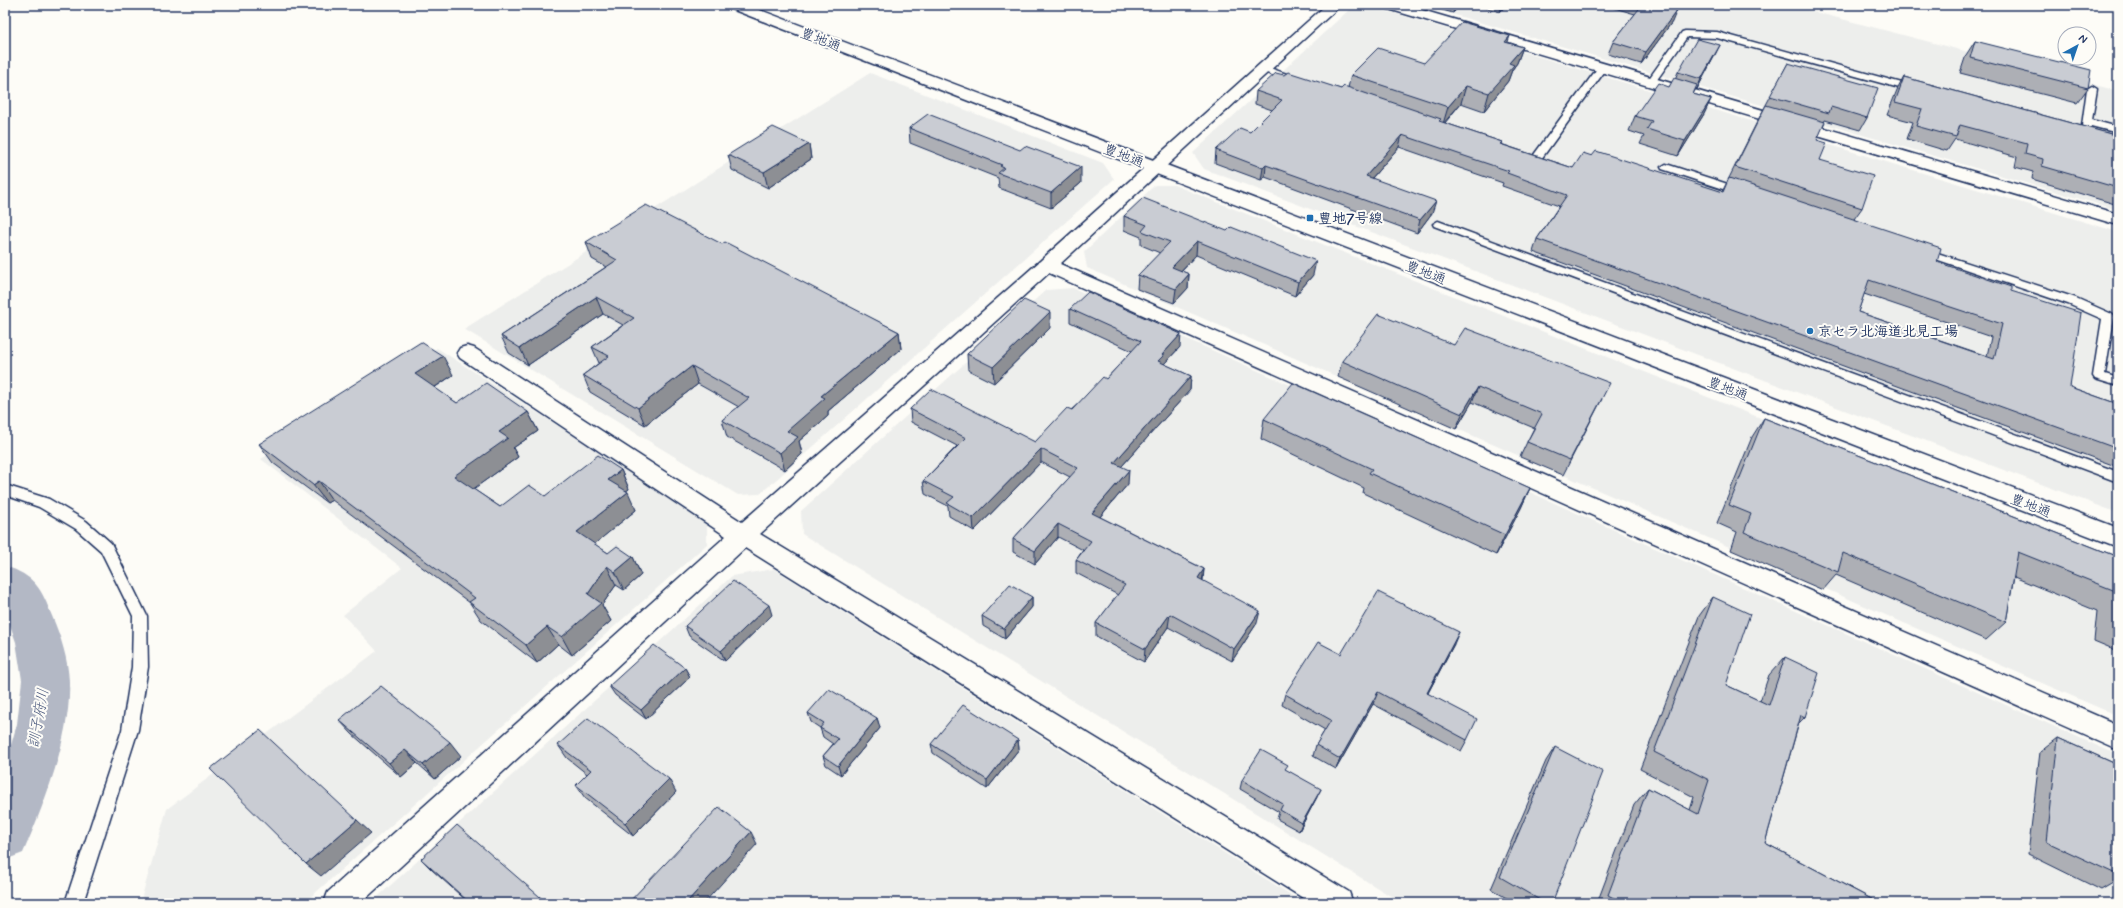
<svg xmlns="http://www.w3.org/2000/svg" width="2123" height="908" viewBox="0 0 2123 908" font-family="Mynerve,'Klee One',sans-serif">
  <rect width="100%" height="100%" fill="#fdfcf7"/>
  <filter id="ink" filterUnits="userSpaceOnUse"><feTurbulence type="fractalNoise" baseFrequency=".025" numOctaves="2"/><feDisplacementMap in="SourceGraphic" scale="8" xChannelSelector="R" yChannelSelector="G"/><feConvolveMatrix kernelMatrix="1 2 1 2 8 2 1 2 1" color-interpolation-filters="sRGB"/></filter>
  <g filter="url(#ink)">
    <path fill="#edeeec" d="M1421,5H1788L2118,91V210Z
      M1374,7L2118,232V513L1204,169L1193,153L1351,8Z
      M870,73L1103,163L1114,179L760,494L738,495L464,329Z
      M1155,185H1174L2118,560V716L1087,268L1084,252Z
      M1073,288L2118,755V903H1402L802,534L801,511L1046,290Z
      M437,348L707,522V544L304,903H140L167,809L377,651L343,615L402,568L261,459Z
      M774,569L1304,903H371L732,576Z"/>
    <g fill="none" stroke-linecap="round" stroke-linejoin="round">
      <path fill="#b3b8c5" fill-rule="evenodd" d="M5,566C35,576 41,588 52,616C61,637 68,659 69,681C72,733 44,805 23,853L5,860V766L17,724L22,680L16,642L5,611Z"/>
      <g stroke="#1b2f5e" stroke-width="3">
        <path id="service" d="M1685,31L1717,32L1920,88L1922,90L1920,92H1914L1717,38L1687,37L1654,84H1648V80L1682,32Z
          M1602,65L1607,68L1539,162L1535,163L1519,158L1518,156L1523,153L1533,156L1599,66Z
          M1264,66L1295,77L1297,79L1292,82L1261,71L1259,69Z
          M2092,86L2097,89L2092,120L2118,127V133L2091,126L2090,137L2085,140L2073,135L2075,133H2081L2087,89Z
          M1666,164L1746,190L1747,192L1746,194H1738L1662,169L1661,167Z
          M1438,221L2118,472V482L1434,226L1433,224Z
          M1922,248L2076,298L2112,314L2114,317L2105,374L2118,378V386L2095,379L2093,376L2102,319L2068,304L1918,253L1917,251L1918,249Z
          M5,485L49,499L86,521L111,543L147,616L148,667L138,730L83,903H65L122,730L132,667L133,616L101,551L76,529L39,507L5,495Z"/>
      </g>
      <g stroke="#1b2f5e" stroke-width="3">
        <path id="minor" d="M1326,5H1341L1060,264L2118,725V750L1049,273L760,534L1349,892L1353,903H1311L745,548L361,903H324L328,892L726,536L460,358L457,353L460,348L467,346L474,348L742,522L1040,261Z
          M1383,5H1405L2118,214V225L1385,8Z"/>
      </g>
      <g stroke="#1b2f5e" stroke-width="3">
        <path id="secondary" d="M727,5H747L2118,528V547L729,8Z"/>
      </g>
      <use href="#service" fill="#fdfcf7" fill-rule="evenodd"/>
      <use href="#minor" fill="#fdfcf7" fill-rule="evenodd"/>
      <use href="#secondary" fill="#fdfcf7" fill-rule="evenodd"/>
    </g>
    <path fill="#adafb5" stroke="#1b2f5e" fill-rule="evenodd" d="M1428,5H1461L1453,13L1428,6Z
      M1477,5H1506L1500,12Z
      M1604,5H1660L1672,22L1641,64L1608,54L1613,42L1635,14Z
      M1975,41L2088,88L2077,103L1960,73L1966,55Z
      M1508,42L1523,47L1517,63L1512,70L1508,81L1484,111L1461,103L1445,123L1502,142L1501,144L1573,168L1592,156L1722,192L1758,120L1788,63L1867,118L1860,130L1825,120L1817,140L1820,160L1862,208L1854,219L1937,262L2011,291L2070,387L2118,404V467L1533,252L1537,239L1559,206L1502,186L1503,183L1399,147L1372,178L1432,213L1417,233L1265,177L1261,180L1215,163L1216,150L1250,132L1272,110L1255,104L1256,91L1284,75L1341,89L1348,88L1351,75L1424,63ZM1864,294L1991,337L1987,356L1858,312Z
      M1715,55L1697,89H1696L1693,94L1711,99L1704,114L1678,156L1640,144L1644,136L1629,131L1635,116L1669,87L1675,79L1678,72Z
      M1904,77L2118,136V205L2032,179L2033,172L2015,167L2017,157L1955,139L1947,151L1907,139L1913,122L1887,115L1897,90Z
      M909,128L1081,183L1051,208L999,188L998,178L910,143Z
      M809,144L811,159L768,188L732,170L728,155Z
      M1124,216L1313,275L1295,296L1196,255L1181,271L1189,274L1188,288L1174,303L1137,289L1138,275L1160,253L1141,245V237L1124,230Z
      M586,242L722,244L899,332L901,349L828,411V416L799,441L802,454L785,470L727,437L722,420L739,407L698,384L645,425L590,392L583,375L599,363L592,347L623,325L603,314L528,365L509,353L501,336L606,267L592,259Z
      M1070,309L1180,347L1164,364L1191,376L1190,390L1121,467L1128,484L1100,517L1204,569L1203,581L1257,623L1232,661L1168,627L1144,662L1096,636V623L1118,595L1076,573V560L1083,550L1058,537L1035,564L1013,552V539L1070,477L1041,462L974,531L949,516L948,506L925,494L923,481L957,446L911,422L910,409L1035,442L1106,379L1132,351L1070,322Z
      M1050,328L994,383L968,370L967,354Z
      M1454,345L1602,399L1563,475L1520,457L1527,442L1534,428L1472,402L1456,429L1338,377L1342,361Z
      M453,375L434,388L457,403L528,412L538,431L513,448L518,457L473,489L500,507L545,496L621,470L629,489L626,491L636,510L594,544L608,553L633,557L641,575L624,590L616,585L602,605L611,621L572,655L558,644L537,663L481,620L470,603L332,500L327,503L273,463L259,444Z
      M1764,418L2118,557V651L2094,641L2097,611L2014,577L2006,622L1986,640L1836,575L1823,590L1731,550L1737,532L1717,523L1752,437Z
      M1264,419L1530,488L1521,508L1496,555L1363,493L1364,488L1261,439Z
      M1032,597V607L1005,639L983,626L982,616Z
      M1713,597L1726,685L1760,701L1769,675L1785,657L1805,717L1799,723L1765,843L1879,903H1597L1634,805L1648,788L1690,810L1694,797L1640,769L1699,616Z
      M772,615L725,661L689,636L685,626Z
      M1454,644L1428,693L1467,740L1461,751L1373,704L1336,769L1313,756L1316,745L1325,730L1282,705L1285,694L1341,654Z
      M685,668L690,677L646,719L615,695L609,686Z
      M808,713L877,718L880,728L841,775L826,765L823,756L833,744L823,737L820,728L811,722Z
      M339,720L461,756L435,779L417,763L401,777L352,734Z
      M2058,738L2118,765V880L2101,890L2028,854L2040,752Z
      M1018,740L1019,749L987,789L933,753L931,744Z
      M558,745L676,792L633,836L585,798L576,785L587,774L567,758Z
      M1555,747L1552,903H1515L1491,889L1546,761Z
      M1286,770L1317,797L1299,831L1277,819L1279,812L1240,789L1242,780Z
      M421,859L547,903H469L432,870Z"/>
    <path fill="#8d8f94" stroke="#1b2f5e" d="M1455,5H1461L1453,13Z
      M1502,5H1506L1500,12Z
      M1677,10L1672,22L1641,64L1646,52Z
      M1510,36L1504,53L1505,42Z
      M1720,45L1715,55L1697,89L1701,79Z
      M1523,47L1517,63L1512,70L1508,81L1484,111L1489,93L1509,63Z
      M1466,86L1461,103L1443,124L1448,107Z
      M1711,99L1704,114L1678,156L1685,141Z
      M1402,135L1399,147L1363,188L1366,176Z
      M809,144L811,159L768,188L764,172Z
      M1266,165L1265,177L1261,180L1263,168Z
      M1081,167V183L1051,208V193Z
      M1436,201L1432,213L1417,233L1420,220Z
      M1197,241L1196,255L1171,281L1172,267Z
      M1316,261L1313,275L1295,296L1298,282Z
      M1189,274L1188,288L1174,303L1176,289Z
      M596,297L603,314L528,365L520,348Z
      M1050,312V328L994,383L993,367Z
      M899,332L901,349L828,411V416L799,441L802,454L785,470L780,453L787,431L821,396Z
      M1181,334L1180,347L1163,365L1158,361L1162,355Z
      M443,356L453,375L426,393L415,374Z
      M692,366L698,384L645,425L638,408Z
      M1191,376L1190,390L1113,476L1114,463Z
      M1478,387L1472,402L1456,429L1462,414Z
      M528,412L538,431L513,448L518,457L465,495L454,476L499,432Z
      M1041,449V462L974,531L973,518Z
      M621,470L629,489L617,498L608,480Z
      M1129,470L1128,484L1092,526V513Z
      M319,481L332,500L327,503L313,485Z
      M1530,488L1521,508L1496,555L1505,535Z
      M628,492L636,510L586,551L577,532Z
      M1058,524V537L1035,564V551Z
      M633,557L641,575L624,590L615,572Z
      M607,566L616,585L602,605L611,621L572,655L562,637L588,594Z
      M1204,569L1202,582L1198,578Z
      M1032,597V607L1005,639L1004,629Z
      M769,605L772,615L725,661L721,651Z
      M1260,611L1257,623L1232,661L1234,649Z
      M1170,614L1168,627L1144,662L1145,649Z
      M547,627L558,644L537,663L526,645Z
      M1459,632L1454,644L1422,704L1427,693Z
      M685,668L690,677L646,719L641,710Z
      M1378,692L1373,704L1336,769L1340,759Z
      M877,718L880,728L841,775L838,766Z
      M1018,740L1019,749L987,789V780Z
      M450,742L461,756L435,779L423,765Z
      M405,750L417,763L401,777L389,763Z
      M669,779L676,792L633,836L625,823Z
      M1321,789L1317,797L1299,831L1302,823Z
      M357,820L371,833L321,876L306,864Z
      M751,832L757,844L704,903H686Z"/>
    <path fill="#c9ccd3" stroke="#1b2f5e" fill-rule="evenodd" d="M1642,5H1660L1677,10L1646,52L1613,42Z
      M1462,22L1510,36L1505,42L1523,47L1509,63L1514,65L1489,93L1466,86L1448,107L1351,75L1378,48L1424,63Z
      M1697,39L1720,45L1701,79L1678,72Z
      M1975,41L2091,70L2088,88L1970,58Z
      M1788,63L1878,88L1867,118L1831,107L1829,113L1770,96Z
      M1288,72L1341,89L1344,86L1441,119L1439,121L1502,142L1500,144L1573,168L1583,153L1592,156L1596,151L1723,192L1729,178L1941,248L1937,262L2011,287V291L2081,313L2070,387L2118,404V449L1537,239L1567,195L1507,173L1509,171L1402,135L1366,176L1436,201L1420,220L1266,165L1263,168L1216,150L1240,128L1250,132L1282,100L1256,91L1276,73L1284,75ZM1869,280L2002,324L1994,359L1858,312Z
      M1904,77L2118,136V188L2042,166L2043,159L2025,154L2027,143L1960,125L1956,137L1916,126L1922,109L1895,102Z
      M1674,78L1697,85L1693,94L1711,99L1685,141L1647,129L1652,121L1635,116L1658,83L1669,87Z
      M1766,105L1825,122L1817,140L1827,143L1820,160L1873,176L1862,208L1735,167Z
      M928,114L1020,150L1025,146L1081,167L1051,193L998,173L1004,168L1000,166L1002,165L909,128Z
      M773,127L809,144L764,172L728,155Z
      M1143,198L1227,231L1231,227L1316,261L1298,282L1197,241L1172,267L1189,274L1176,289L1138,275L1170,242L1142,231L1147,225L1124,216Z
      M646,205L722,244L725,242L899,332L821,396L825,398L787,431L798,437L780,453L722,420L749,398L692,366L638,408L583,375L609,356L592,347L634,318L596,297L520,348L501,336L617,260L586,242Z
      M1088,292L1181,334L1162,355H1164L1158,361L1191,376L1114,463L1129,470L1092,513L1204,569L1198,578L1260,611L1234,649L1170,614L1145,649L1096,623L1125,585L1076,560L1091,541L1058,524L1035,551L1013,539L1078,468L1041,449L973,518L947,503L954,497L923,481L966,438L910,409L931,389L1035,442L1067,408L1072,410L1103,377L1106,379L1141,341L1070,309Z
      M1024,300L1050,312L993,367L967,354Z
      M1378,314L1454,345L1465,328L1610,383L1570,460L1527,442L1542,414L1478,387L1462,414L1342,361Z
      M421,342L443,356L415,374L457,403L486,383L528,412L499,432L508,438L454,476L500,507L529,485L545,496L598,455L621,470L608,480L628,492L577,532L608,553L617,546L633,557L615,572L607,566L588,594L601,603L562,637L547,627L526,645L469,602L475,598L319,481L313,485L259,444Z
      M1293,383L1530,488L1505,535L1369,473L1372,469L1264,419Z
      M1764,418L2118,557V592L2018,552L2006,622L1843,553L1838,572L1744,532L1751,514L1729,505Z
      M733,581L769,605L721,651L685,626Z
      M1010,584L1032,597L1004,629L982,616Z
      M1378,592L1459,632L1427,693L1477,719L1467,740L1378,692L1340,759L1316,745L1331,720L1285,694L1318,642L1341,654Z
      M1713,597L1750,614L1726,685L1769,705L1785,657L1819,673L1805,717L1801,715L1765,843L1879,903H1623L1608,895L1648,788L1698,814L1709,780L1654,752Z
      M2118,600V624L2116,623Z
      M654,645L685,668L641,710L609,686Z
      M381,686L450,742L423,765L405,750L389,763L339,720Z
      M829,689L877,718L838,766L823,756L838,739L820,728L824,723L808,713Z
      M963,705L1018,740L987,780L931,744Z
      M588,718L669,779L625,823L576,785L591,770L558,745Z
      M260,730L357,820L306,864L210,769Z
      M2058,738L2118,765V875L2047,842Z
      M1555,747L1603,772L1552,903H1545L1500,877Z
      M1261,750L1288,765L1285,769L1321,789L1302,823L1280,810L1283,804L1242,780Z
      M719,807L751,832L686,903H628Z
      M457,825L547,903H470L421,859Z"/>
  </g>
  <g fill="#1f6fb2" stroke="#fdfcf7" stroke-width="1.5">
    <rect x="1306" y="214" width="8" height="8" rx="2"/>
    <circle cx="1810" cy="331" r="4"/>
  </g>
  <g text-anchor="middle" stroke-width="4" stroke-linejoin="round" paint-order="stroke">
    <g font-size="14" fill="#1b2f5e" stroke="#fdfcf7">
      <text transform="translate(821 39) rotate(21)" y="5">豊地通</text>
      <text transform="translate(1124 155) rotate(21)" y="5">豊地通</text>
      <text transform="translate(1426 272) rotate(21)" y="5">豊地通</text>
      <text transform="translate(1728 388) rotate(21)" y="5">豊地通</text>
      <text transform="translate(2031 505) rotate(21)" y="5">豊地通</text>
    </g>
    <g font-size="14" font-weight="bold" fill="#1b2f5e" stroke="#fdfcf7" text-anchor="start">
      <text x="1318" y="223">豊地7号線</text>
      <text x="1818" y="336">京セラ北海道北見工場</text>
    </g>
    <g font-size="15" font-style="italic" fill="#49587d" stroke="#fdfcf7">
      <text transform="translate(38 718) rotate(-80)" y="5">訓子府川</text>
    </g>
  </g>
  <rect width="2123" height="908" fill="none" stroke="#fdfcf7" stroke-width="20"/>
  <rect x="10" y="10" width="2103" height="888" fill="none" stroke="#1b2f5e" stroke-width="1.5" filter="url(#ink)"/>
  <g transform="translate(2077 46) rotate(40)"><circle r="19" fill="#fdfcf7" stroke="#a3aaba"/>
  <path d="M0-3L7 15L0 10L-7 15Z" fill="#1f6fb2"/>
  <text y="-6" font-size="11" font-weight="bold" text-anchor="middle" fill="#1b2f5e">N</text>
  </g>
</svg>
